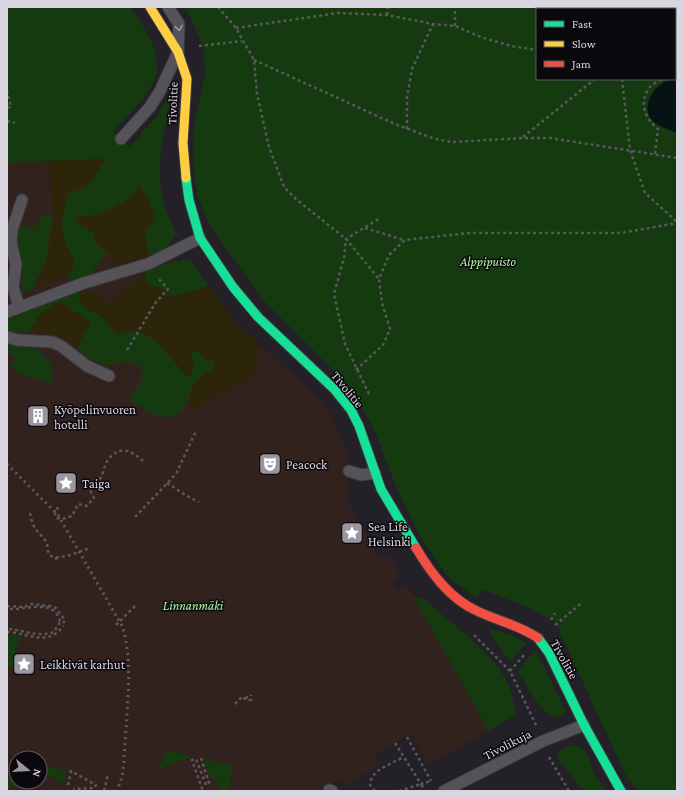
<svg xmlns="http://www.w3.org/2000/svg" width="684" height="798" viewBox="0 0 684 798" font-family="'Crimson Pro',serif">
  <rect width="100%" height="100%" fill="#232027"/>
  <path fill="#32221e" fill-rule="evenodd" d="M160,157V178L164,204L176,233L169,245L178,261L190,260L238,326L319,398L331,414L349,458L347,482L352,491L345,497L379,558L388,554L401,576L393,581L397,589L406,584L489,731L428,765L411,734L375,754L380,764L345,786L341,779L332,784L328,791H7V163ZM16,758H40V782H16Z"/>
  <path fill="#153a10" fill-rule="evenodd" d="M7,7H130C175,68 160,82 113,132L130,147L160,112L174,85C166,124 153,164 164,204C167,214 172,224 176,233L165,249L152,255L148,253L145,231L154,216L148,198L139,186C136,190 133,195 129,198C121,206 91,220 81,215L79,225L94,232L95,241L107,253L90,274L74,281L70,280L68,276C79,258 66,251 63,235C61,226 63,203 67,195C71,187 97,167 105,159L7,163Z
    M183,7H677V791H639L627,778L555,622L530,608L481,589L477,599L447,576L420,536L395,484L375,432L360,403L344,381L265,302L209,225L198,196L194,176L193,129L205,75L204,48L189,15ZM537,9H675V79H537Z
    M53,214L46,262L33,288L23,292L21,286L23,272L17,240L19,227H34L44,215Z
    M190,260L209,286L172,297C168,295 166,291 162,289C148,283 146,289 145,271L178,261Z
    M76,292H79L81,298L78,302L90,311L105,318L111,329L120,334C148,320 171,358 187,376L194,367L192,355L193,351L199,352L204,359L213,361L214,369L201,376L190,392L187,406C182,410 174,416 167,417C154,418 139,406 129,399L141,381L143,374L139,365L120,361L111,365H103L87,357L77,347L90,324L61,302L29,331L7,332V319Z
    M7,345H32L36,347L50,363L53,370L51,383L15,372V369L11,368L15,355L7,353Z
    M413,597L424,599C449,622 487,648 504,676C511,688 514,701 516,714L489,731Z
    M489,628L511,635L527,643L510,662L493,638Z
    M7,635H21L15,652L32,657L30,666L25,671L7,666Z
    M536,650L566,711L563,715L553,718L546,713L537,702L517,671Z
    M574,745C590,747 590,766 597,779C600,783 604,787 607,791H583L558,759V752L567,746Z
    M167,750L190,756V758L159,768Z
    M203,759L231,765L232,772L228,791H217L220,783L211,778Z
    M44,766L66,770L63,784L53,777L40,775V768Z
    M16,776V782H20L7,789V779Z"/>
  <path fill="#2d250a" d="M106,159L88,186L69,193L67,195C65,208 60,222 63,235C64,244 71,250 73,258C79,278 47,283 33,288C48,266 55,231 53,205C52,190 48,176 49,161Z
    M139,186L148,198L154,216L153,220L145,231L148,253L152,255L122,266L113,263L116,257L107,253L94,241V232L79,225L76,218L77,215L86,217L91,216L111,209L130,198Z
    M145,273L146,281L149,287L163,290L172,297L209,286L238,326L256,340L259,373L194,410L189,405C188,387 199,377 214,369L213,361L204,359L199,352L193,351C190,358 194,368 192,376L189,377C169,361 150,319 120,334C111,332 110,325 105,319C103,316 83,306 78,302L81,298L79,292L96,291L109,303Z
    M61,302L89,321L90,324L77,347L56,334L35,333L29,331C37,318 44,306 61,302Z"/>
  <path fill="#061213" d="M675,77H677V133C670,130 657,126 652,120C639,105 657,79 675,79Z"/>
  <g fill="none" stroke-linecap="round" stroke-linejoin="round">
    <g stroke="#3d3b41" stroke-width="13">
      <path id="lane" d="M121,139L150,107L160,91L178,52L179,24L168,7
        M19,307L13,287L16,265L11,242L12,230L22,200
        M7,312L84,283L148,264L200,238
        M7,337L17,340L52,342L61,346L87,366L109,376
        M349,471L361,475L375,473
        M329,790L332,791
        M444,791L543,741L584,725"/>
    </g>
    <g stroke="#3d3b41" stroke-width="11">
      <path id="fast" d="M186,178L189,200L200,238L233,287L258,317L334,389L351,410L359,426L381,489L416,548
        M538,638L549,653L584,725L621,791"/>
    </g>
    <g stroke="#3d3b41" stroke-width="11">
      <path id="slow" d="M150,7L178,52L187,79L183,143L186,178"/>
    </g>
    <g stroke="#3d3b41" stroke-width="11">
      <path id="jam" d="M416,548C431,573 450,599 477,611C498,621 519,625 538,638"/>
    </g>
    <path stroke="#59575c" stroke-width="2.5" stroke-dasharray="3 3" stroke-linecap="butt" d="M218,7L236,28L254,60L257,94L269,147L284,187L296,199L346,239L379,279
      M387,15L388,7
      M455,26V7
      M236,28L338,13L387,15L433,24L455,26L481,37L511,46L537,50
      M675,39L677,38
      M199,46L242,41
      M675,59V70
      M254,60L395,124L435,139L452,142L523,138H550L677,158
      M622,79L630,150L645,193L677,222
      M7,90L11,107L7,108
      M7,121L15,123
      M407,129V97L412,69L433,24
      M523,137L595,79
      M655,154L658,129C645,119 638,102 650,87C652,84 659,81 663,79
      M365,228L404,240
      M127,350L156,302L168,289L157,277
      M356,370L383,345L390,329L382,303L379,279L389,255L405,240L469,233H621L677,223
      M369,394L345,344L334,294L344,258L346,239L380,218
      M167,483L187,496L199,502
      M58,507L55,514L57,518L62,519L72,516L78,504L87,506L94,498L90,490C93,486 98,482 101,477C104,472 104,465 108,460C119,444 132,451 143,461
      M30,513C33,529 36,529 45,540C49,544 46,551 50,555C56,562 82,551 89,548
      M135,517L176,474L196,431
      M56,557L57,563
      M7,606L24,607L31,604L50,606L56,608L64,619
      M10,609C27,610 55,598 60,622
      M551,620L555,613
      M116,625L136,605
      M555,625L583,602
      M9,629C24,630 38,638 54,632L60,622H65
      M7,632C22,632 40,643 55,634C59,632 61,628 64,626
      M474,635L510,671L537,727
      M510,671L524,655
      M235,704L242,697H244L245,701L247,697L249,700H251V695
      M407,737L431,781
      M395,743L421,784L431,781
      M549,757L569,791
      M201,758L209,783L206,785L196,759L192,760L203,791
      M68,785L71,771L96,785L94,788L73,789
      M104,791L108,774
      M197,791H201
      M375,791L370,785C370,770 392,764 403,757
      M399,791L421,784L425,791"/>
    <use href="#lane" stroke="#555358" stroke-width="11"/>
    <use href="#fast" stroke="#16e098" stroke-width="9"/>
    <use href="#slow" stroke="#ffcf43" stroke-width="9"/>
    <use href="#jam" stroke="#f24e42" stroke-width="9"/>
    <path stroke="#5e5c62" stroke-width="3" stroke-dasharray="2 4" stroke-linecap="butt" d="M7,464L58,515L122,626C135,661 125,724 124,762L122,777L117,791"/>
  </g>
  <defs><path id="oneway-chevron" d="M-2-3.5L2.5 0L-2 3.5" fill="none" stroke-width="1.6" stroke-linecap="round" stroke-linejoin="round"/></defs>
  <use stroke="#9e9ba2" href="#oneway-chevron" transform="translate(179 28) rotate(81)"/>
  <defs>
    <g id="building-square" transform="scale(1.15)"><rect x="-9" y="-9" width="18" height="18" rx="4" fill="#9a969f" stroke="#0b080e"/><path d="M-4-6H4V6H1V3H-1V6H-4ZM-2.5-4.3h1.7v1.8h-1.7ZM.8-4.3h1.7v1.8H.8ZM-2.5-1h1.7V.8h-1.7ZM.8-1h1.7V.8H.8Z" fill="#fff"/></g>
    <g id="theatre-square" transform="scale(1.15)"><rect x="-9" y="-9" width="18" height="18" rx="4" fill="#9a969f" stroke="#0b080e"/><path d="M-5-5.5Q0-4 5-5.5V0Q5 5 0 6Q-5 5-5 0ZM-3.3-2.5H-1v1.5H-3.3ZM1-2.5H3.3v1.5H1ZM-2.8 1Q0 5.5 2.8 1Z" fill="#fff"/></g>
    <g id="sight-square" transform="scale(1.15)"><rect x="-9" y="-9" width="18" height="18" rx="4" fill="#9a969f" stroke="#0b080e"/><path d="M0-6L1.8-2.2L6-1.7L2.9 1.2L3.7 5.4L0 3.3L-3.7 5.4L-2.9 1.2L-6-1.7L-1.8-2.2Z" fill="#fff"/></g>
  </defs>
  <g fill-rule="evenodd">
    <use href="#building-square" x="38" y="416"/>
    <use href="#theatre-square" x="270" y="464"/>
    <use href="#sight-square" x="66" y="483"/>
    <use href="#sight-square" x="352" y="533"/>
    <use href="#sight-square" x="24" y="664"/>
  </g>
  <g text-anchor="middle" stroke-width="3" stroke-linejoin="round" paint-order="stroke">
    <g font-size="13" fill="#dad6df" stroke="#0b080e">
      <text transform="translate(172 103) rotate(-88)" y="5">Tivolitie</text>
      <text transform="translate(348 389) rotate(51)" y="5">Tivolitie</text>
      <text transform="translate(565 659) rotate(61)" y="5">Tivolitie</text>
      <text transform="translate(507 744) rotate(-27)" y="5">Tivolikuja</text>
    </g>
    <g font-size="13" font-style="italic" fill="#acf79f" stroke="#0b080e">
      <text x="488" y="266">Alppipuisto</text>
      <text x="193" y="610">Linnanmäki</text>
    </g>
    <g font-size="13" fill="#dad6df" stroke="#0b080e" text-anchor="start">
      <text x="54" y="414">Kyöpelinvuoren<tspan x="54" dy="15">hotelli</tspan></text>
      <text x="286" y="469">Peacock</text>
      <text x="82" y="488">Taiga</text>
      <text x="368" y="531">Sea Life<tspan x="368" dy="15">Helsinki</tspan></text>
      <text x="40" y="669">Leikkivät karhut</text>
    </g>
  </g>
  <rect width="684" height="798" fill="none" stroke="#dad6df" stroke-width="16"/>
  <rect x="536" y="8" width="140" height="72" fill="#0b080e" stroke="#5e5a62"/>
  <rect x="544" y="21" width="20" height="6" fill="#16e098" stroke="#5e5a62"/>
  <text x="572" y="28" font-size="12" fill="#dad6df">Fast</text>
  <rect x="544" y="41" width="20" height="6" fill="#ffcf43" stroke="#5e5a62"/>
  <text x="572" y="48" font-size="12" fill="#dad6df">Slow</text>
  <rect x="544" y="61" width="20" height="6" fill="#f24e42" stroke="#5e5a62"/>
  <text x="572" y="68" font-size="12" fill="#dad6df">Jam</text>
  <g transform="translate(28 770) rotate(108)"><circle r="19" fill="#0b080e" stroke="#5e5a62"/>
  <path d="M0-3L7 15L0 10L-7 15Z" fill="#9a969f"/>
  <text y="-6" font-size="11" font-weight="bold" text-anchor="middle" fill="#dad6df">N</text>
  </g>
</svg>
